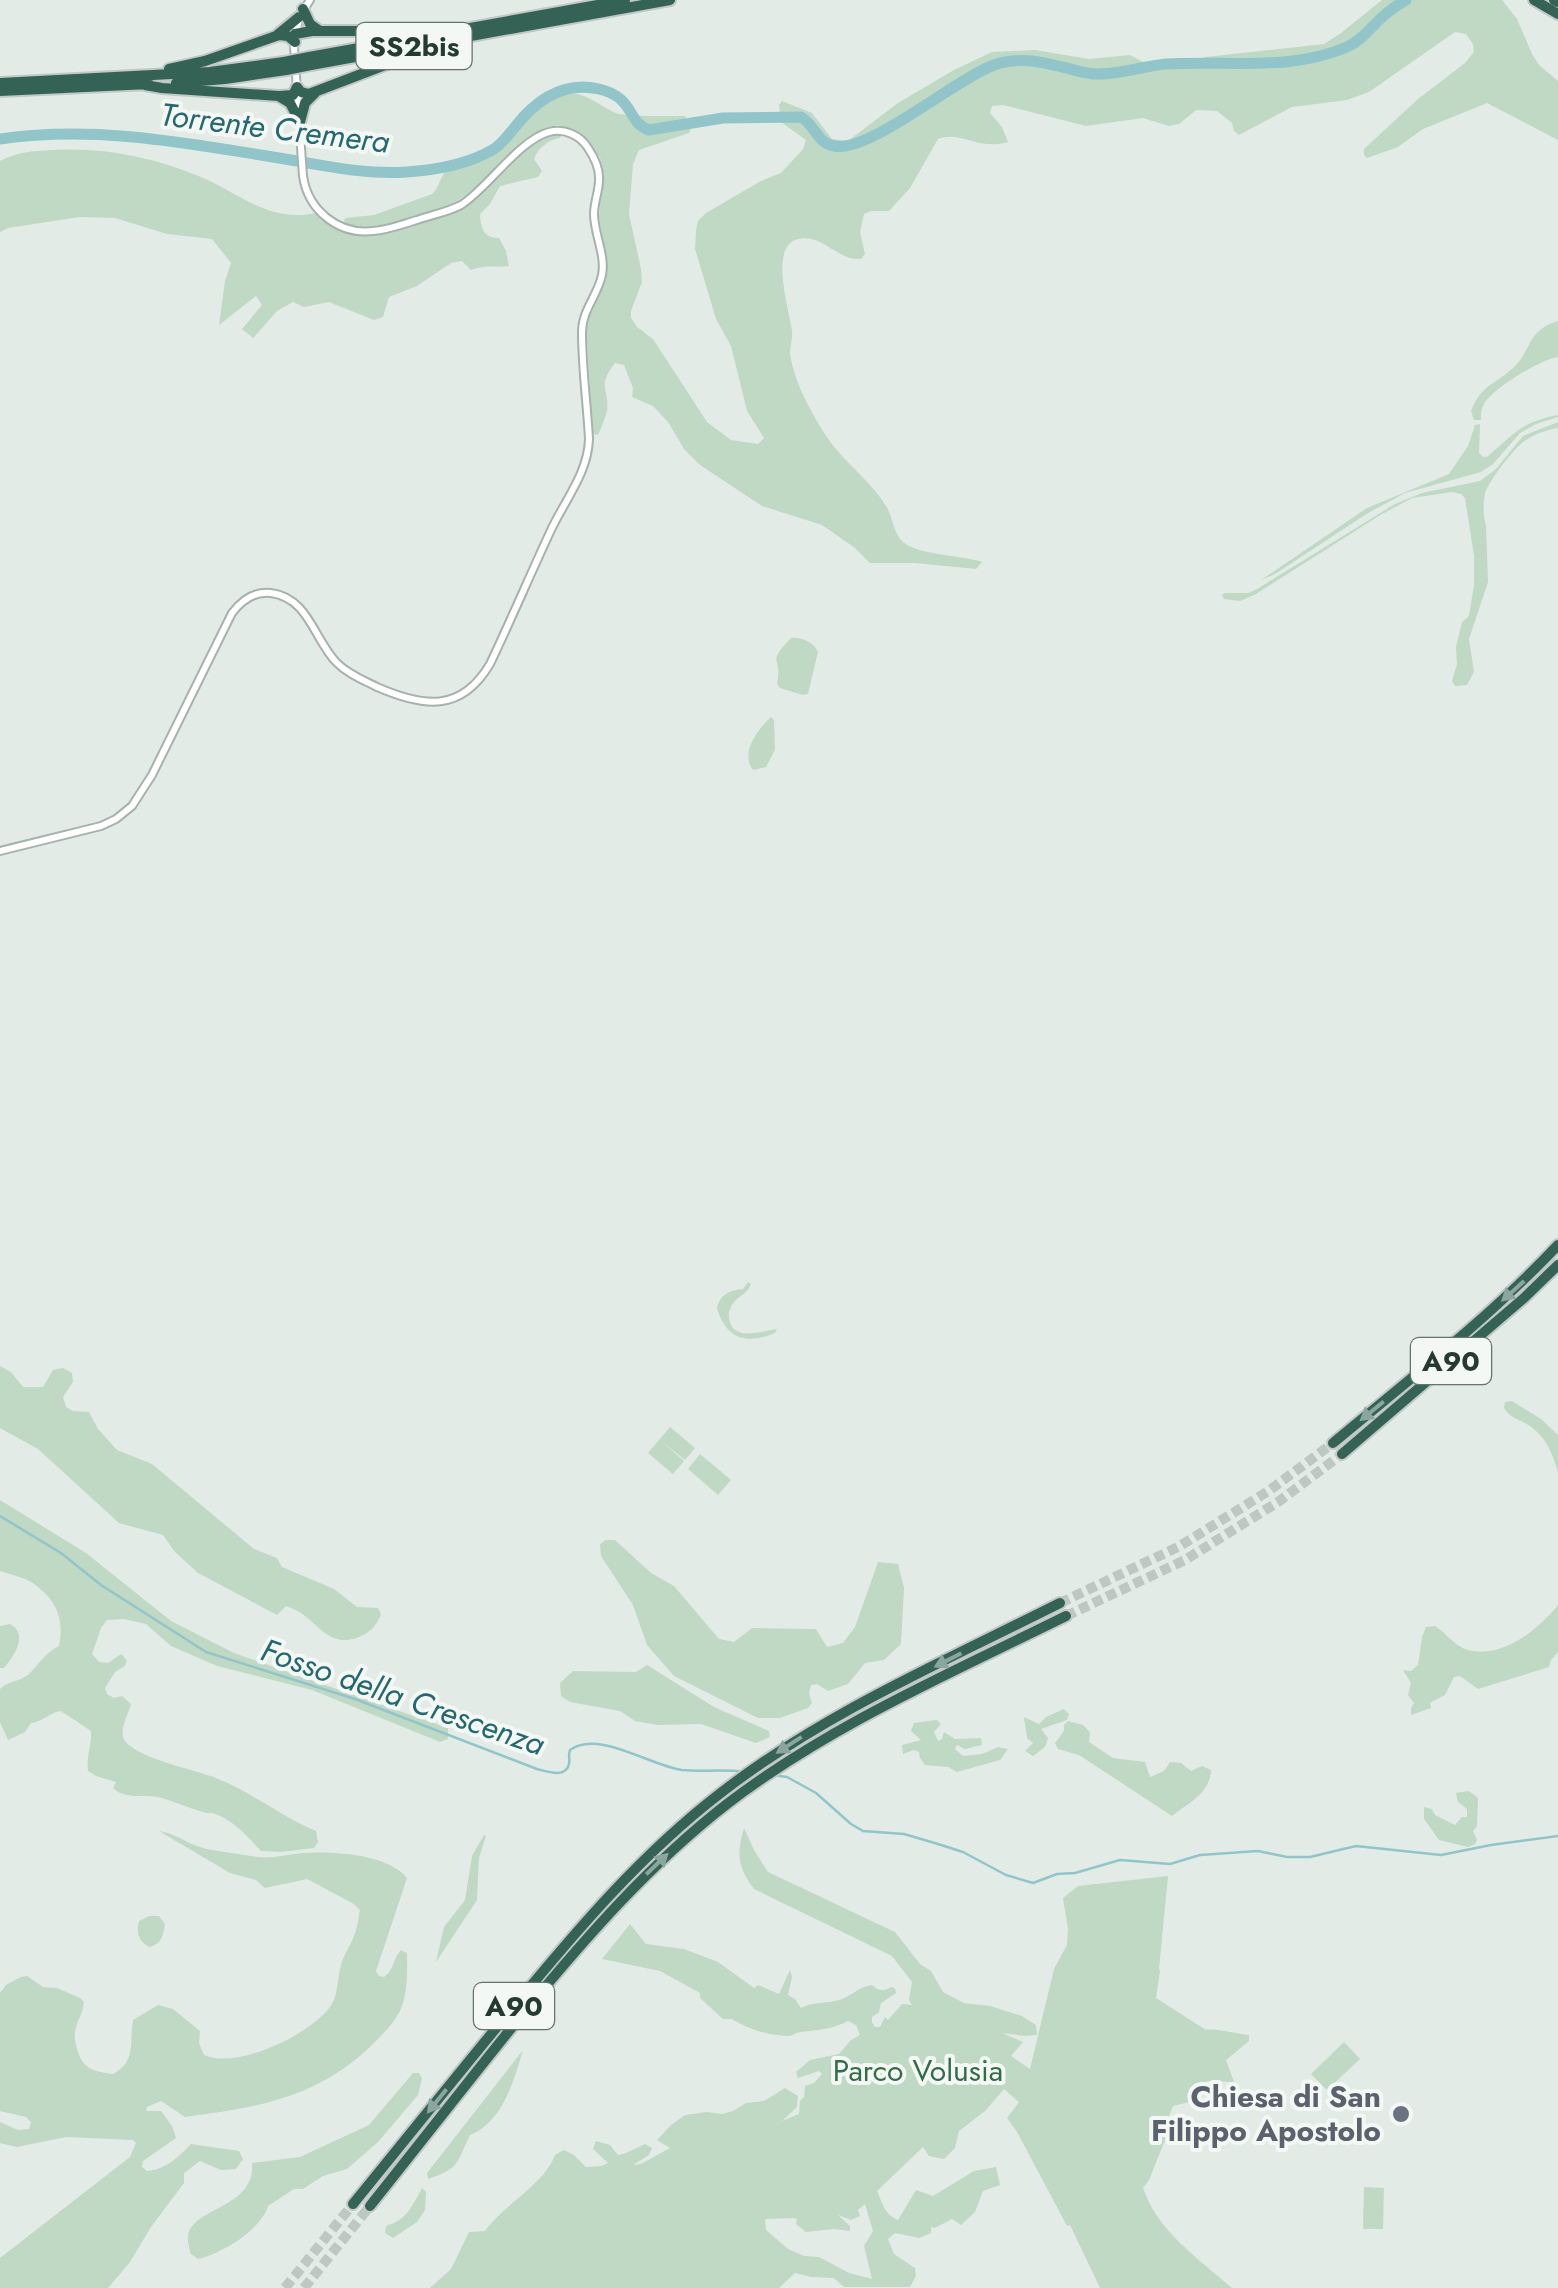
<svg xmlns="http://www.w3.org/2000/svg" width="1558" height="2288" viewBox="0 0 1558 2288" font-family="Jost,sans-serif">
  <rect width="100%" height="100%" fill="#e3ebe7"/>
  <path fill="#bfd9c4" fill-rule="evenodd" d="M1382,0H1502L1517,19L1532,54L1539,65L1558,81V140L1487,103L1423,129L1398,147L1367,158L1364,155V149L1418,99L1465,63L1474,52L1473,44L1466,34L1455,32L1369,92L1347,100L1292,107L1239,135L1234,131L1232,123L1217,111L1196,110L1179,124L1169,126L1143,118L1086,126L1003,105L992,106L990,113L1002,127L1008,142C979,151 961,130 938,139L910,188L889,211H871L864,214L860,232L865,254L861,259C838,261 822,233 798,239C768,246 790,312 792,331C793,338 790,346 790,354C792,367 798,385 804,397C812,413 821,429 831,443C848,465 872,483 886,506C893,517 893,532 902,541C915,555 962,555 982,562L976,569L915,563H870L855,548L822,525L762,506L700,465L684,449L668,422L653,406L632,397L633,388L624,365L615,363C596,388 610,388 607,411C605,419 601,428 598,435L593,434L586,325L591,306L604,282L607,269L599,217L603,170L600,158L590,144L577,131L558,125L545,128C519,150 494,173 467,194C440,216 382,230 348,226L344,222L345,218L374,215L432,194C440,187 440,175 448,169C461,159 489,159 505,144C511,138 511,131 514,124C520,113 554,93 566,93C586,92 600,106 616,113C626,117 671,116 685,116L692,126L689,133L639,150L633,164L629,214L641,269L642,282L631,311V318L637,327L653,339L707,422L731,440L758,444L764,438L747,411L731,346L716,319L695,249L696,230L698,221L706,213L761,181L781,173L803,149L806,140L781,122L779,105L782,101L812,113L832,139L848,141L898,103L954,70L992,52L1035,50L1089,59L1130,55L1145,63H1196L1205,57L1324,44L1341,33Z
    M558,134L561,136L560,138C548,140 538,148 534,159L542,171L538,177L500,186L490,204L480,214C481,228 483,238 499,238L506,251L509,266C493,268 487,264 471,270L462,261L451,263L417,286L389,297L383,317L374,320L329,302L304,307L293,302L277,311L253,338L242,329L262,305L256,296L219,325L225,281L231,263L212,239L167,234L115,218L80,217L8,228L0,232V161C17,152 32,151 52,150C104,147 153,157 201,177C241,194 269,223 316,213L333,226L350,233L371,235L457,209L541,137Z
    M1558,321V357C1541,359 1492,389 1484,404C1481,409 1481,413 1481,420H1474L1471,411C1482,383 1496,385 1515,366C1533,347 1527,331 1558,321Z
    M1558,415V417L1536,424L1520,433L1493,464L1481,472L1405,493L1368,513L1275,574L1261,580L1367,508L1449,474L1468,446L1475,425L1480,424L1479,453L1483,457H1487C1514,434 1521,422 1558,415Z
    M1558,422V428C1545,430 1532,435 1522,443C1512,451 1487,483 1485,494C1483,504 1483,516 1486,525L1488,582L1469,639L1474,672L1467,685L1455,686L1452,681L1457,664L1456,647L1462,622L1469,616L1474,585V556L1465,498L1461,494L1452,492L1412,498L1382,514L1256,594L1240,601L1224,599L1222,595L1225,593H1248L1257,589L1395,504L1422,493L1480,481L1496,469L1523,436Z
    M791,638C801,637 814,642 818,652L808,694L803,695L780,688L777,684C783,656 765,665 791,638Z
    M771,717L774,720L775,750L766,767L753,770C740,753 757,730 771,717Z
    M748,1282L751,1284C747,1294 742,1294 735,1301C732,1304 728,1312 729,1316C730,1343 762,1331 777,1329L775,1333C746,1345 726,1339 717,1308C720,1294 731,1290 743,1289Z
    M0,1366L11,1372L23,1387H43L53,1370L63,1368L72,1373L73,1382L63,1397L66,1407L73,1411L89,1412L98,1429L117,1450L152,1464L254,1549L277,1558L282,1567L334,1589L357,1607L378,1608L381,1614C377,1625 370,1633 359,1637C331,1648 321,1627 301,1613C299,1611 289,1607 286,1606L277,1615L198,1573L175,1552L163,1535L119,1523L38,1449L0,1428Z
    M1512,1401L1541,1419L1558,1435V1472C1552,1452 1545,1434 1525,1423C1515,1418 1510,1417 1504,1408L1505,1402Z
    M670,1427L695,1448L685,1460L661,1441L684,1461L673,1474L648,1453Z
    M700,1454L731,1480L718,1495L688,1469Z
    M0,1500L86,1553L171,1621L234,1653L448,1728V1739L440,1742L312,1690L217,1666L171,1646L146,1624L124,1619L107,1620L101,1628L92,1654L99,1662L108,1663L121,1654L127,1660L125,1666L115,1672L105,1688L107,1694L114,1698L122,1696L131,1704C128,1715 118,1732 125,1741C137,1757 186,1768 204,1774C245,1786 277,1815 316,1831L318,1842L314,1848L281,1852L261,1851C248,1837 236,1823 218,1815C208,1811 213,1815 203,1812C188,1808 174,1801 158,1797C142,1794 126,1800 113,1788L116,1782L96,1776L88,1771C86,1757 92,1745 91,1731L61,1711C50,1712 43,1722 31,1723L25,1732L8,1740L0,1722V1689C9,1680 20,1682 29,1674C39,1664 45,1653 59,1646C64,1621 58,1603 38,1587C29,1578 12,1575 0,1571Z
    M606,1540H615L651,1573L674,1586L719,1639L734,1642L752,1628L816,1629L827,1647L843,1643L855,1627L878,1562L898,1564L904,1588L901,1644L884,1660L865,1663L848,1684L828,1691L817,1684L811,1685L809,1693L812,1703L808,1708L780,1718H758L674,1676L647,1645L633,1605L601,1556L600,1544Z
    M1558,1605V1652L1551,1660L1549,1667L1478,1689L1460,1676L1454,1677L1445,1695L1430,1703L1431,1708L1411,1715V1708L1414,1703L1408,1695L1411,1683L1403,1670L1411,1671L1418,1665L1422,1637L1426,1627L1435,1626C1446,1633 1456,1647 1468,1650C1502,1659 1538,1630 1558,1605Z
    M10,1624C29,1634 14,1656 4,1668H0V1626Z
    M647,1665L714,1707L769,1731L770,1737L756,1743L701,1724L658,1725L635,1721L620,1711L570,1702L561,1696L560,1683L573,1671L636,1672Z
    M1064,1709L1069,1714L1067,1720L1041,1729L1048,1738L1045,1747L1033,1756L1025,1751L1033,1743L1027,1738L1024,1717L1039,1724L1046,1717Z
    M937,1720L941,1724L934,1732L938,1741L942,1739L944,1732L955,1739L981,1738L982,1745L965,1749L957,1745L955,1749L963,1756L982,1754L998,1747L1008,1749L1000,1760L957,1772L948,1767L925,1765L920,1758L919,1752L914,1750L903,1754L902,1745L921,1740L911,1731L914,1723Z
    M1068,1721L1083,1725L1090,1732L1089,1742L1113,1758L1145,1762L1150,1777L1164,1771L1170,1762L1181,1763L1191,1771L1202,1766L1211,1770C1210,1794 1188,1803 1172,1816L1079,1755L1058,1749L1055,1743L1064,1731V1725Z
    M1469,1791L1478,1798L1477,1826L1473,1831L1477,1840L1475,1844L1468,1847L1439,1840L1424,1819V1807L1432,1809L1435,1815L1455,1825L1462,1817H1467V1809L1458,1802L1456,1793Z
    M744,1828L754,1850L768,1872L895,1932L920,1964L931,1971L943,1992L964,2003L990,2006L1022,2016L1036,2025L1037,2035L1025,2036L1002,2033L1023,2042L1011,2056L1030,2069L1054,1969L1067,1945L1068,1929L1063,1898L1078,1886L1168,1876L1159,1969L1160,1971L1156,1998L1206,2030C1216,2028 1236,2034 1249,2035V2041L1226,2060L1234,2082L1207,2081L1201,2090V2099L1173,2106L1166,2123L1165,2140L1149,2180L1143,2188C1158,2232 1198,2258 1232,2288H1100L1070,2225L1067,2226L1017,2132L1007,2118L1019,2102L1004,2089L985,2111L959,2131L955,2148L944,2159L929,2156L923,2147L877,2191C883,2204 884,2214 898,2220L916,2190L933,2196L974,2171L996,2167L1000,2185L983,2191L975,2212L961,2225L952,2219L935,2228L931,2227V2233L919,2238L895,2233L888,2239L894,2254L915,2268L916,2276L910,2287H844L834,2278L811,2277L795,2273L779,2288H430L451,2269L469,2232L485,2231C505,2203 543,2186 555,2155L564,2150L574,2155L586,2167L601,2166L608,2163L593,2149L596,2141L610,2145L618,2155L626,2153L645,2144L652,2148L649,2155L633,2165L641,2164L670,2148L657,2140L671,2125L685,2115L707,2112L722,2114L733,2111L746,2103L764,2101L785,2088L798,2096L797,2107L782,2121L799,2114L800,2101L804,2097L805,2086L814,2083L822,2074L819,2071L798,2078L796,2072L810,2060L839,2054L851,2040L860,2035L856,2025L848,2021C832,2029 820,2030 801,2032C792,2033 796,2036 786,2036C770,2036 745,2028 732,2019H723L700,1998V1993L660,1971L602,1959L630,1924L646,1944L684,1949L718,1962L754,1988L758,1985L779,1994L790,1970L792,1977L788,1995L795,1999L801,2008C814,2001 829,2004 842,1999C854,1994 859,1987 872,1985C879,1991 883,1992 891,1987L895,1988L896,1993L881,2003L879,2012L872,2017V2023L875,2027H880L885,2017L888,2020L902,2004L912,2005L909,2000L912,1982L892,1956L754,1889C738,1868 736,1854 744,1828ZM865,2204L873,2231L864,2246L872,2279L849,2273L819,2257L804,2256L788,2249L766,2230L765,2219L794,2218L797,2219L796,2224L806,2232L834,2229L850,2231V2226L838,2215L851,2220L860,2216L858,2210Z
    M159,1831C175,1833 188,1844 203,1848C220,1852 240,1854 257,1857C273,1859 288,1854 304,1853C333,1851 388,1854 407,1878L376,1971L379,1976L384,1977C394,1970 393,1958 401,1950L407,1953C407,1968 408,1984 404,1999C400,2017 387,2030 374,2043C318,2098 260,2107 185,2117L161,2101L147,2107L146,2111H161L172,2126L176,2138L143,2161L142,2167L147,2171C167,2169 178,2157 191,2144L239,2151L243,2159L236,2169L221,2170L200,2161L184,2173V2183L151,2227L130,2262L108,2288H0V2258L130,2157L136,2143L133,2140L66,2137L17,2147L0,2143V2122L18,2130L29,2129L31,2122L26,2117L0,2111V1993L6,1985L21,1977L27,1976L43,1987L57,1988L80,1998L84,2002C83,2014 76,2022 75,2033C74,2038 76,2044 77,2049C83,2070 93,2071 113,2074C137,2061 129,2043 133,2020L158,2005L173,2009L200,2031L199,2043L204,2055C237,2070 309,2035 330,2007C338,1996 337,1982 340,1969C342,1956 351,1946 355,1933C358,1926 358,1918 360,1910L354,1904L307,1879L265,1888L256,1880L230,1873Z
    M484,1835L486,1836L479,1858L477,1900L436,1962L444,1927L465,1900L472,1856Z
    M149,1916H159L165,1924C163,1936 162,1944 149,1947C138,1940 136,1933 139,1921Z
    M1344,2042L1360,2059L1327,2090L1311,2074Z
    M523,2050C514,2081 502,2123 470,2135C456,2164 460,2168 428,2179L427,2173Z
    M413,2073H419L422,2078L418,2095L378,2142L347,2169L323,2176L303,2189H294L268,2206C261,2230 221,2254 198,2259L190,2253C190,2248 187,2242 188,2237C190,2207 256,2209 252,2163L300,2157L369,2125Z
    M1364,2187L1384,2188L1383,2229H1363Z
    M422,2188L426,2192L425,2210L417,2222L393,2238L385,2233L386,2226C407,2220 412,2206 422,2188Z"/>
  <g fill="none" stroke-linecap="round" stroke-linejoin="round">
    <path stroke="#92c5c9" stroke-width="2.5" d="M0,1516L61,1553L101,1585L206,1652L355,1699L537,1769C546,1771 566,1779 569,1764C570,1759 568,1755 570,1750C597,1729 651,1766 682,1770C703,1772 724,1769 745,1772
      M773,1775L787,1777L816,1793L851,1824L863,1831L904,1834L938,1844L963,1852L1006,1875L1033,1883L1057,1874L1075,1873L1120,1860L1170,1864L1200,1855L1258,1851L1287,1857H1310L1356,1846L1441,1855L1491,1845L1558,1836"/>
    <path stroke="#92c5c9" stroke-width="11" d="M0,139C94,125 186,143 279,158C322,165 363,175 407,172C436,170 469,164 494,149C503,143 508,135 515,127C536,100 564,81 599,89C636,98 626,122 649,130L723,118L801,117C815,125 817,143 834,146C870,153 955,79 994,65C1017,57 1039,61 1062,67C1074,69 1086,75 1099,74C1121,74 1144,66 1166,64C1226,60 1289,72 1347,47C1363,40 1373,24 1387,13C1393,8 1399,4 1406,0"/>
    <path stroke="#bdc8c3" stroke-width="10" stroke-dasharray="10 5" stroke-linecap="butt" d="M1060,1603L1180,1546L1270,1490L1333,1443
      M1066,1616L1185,1560L1278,1502L1342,1454
      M285,2288L353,2204
      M304,2288L370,2206"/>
    <g stroke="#a6b2ad" stroke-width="10">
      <path id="minor" d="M0,851L101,826L116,819L132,806L152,775L232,613C242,600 255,591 271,593C309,598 314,640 337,663C348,674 363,680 377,687C423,707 461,713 490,664C511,620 530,575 551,530C565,500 588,473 589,439C587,403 582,367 582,332C582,310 598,295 602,275C606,255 594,234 594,214C594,201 600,189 599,177C599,167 594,157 588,148C580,135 564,128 549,132C519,140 487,189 461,205C448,212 431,215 417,220C403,224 388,230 373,231C338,235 308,210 303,176L294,47L299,17L310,0"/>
    </g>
    <g stroke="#c2c8c6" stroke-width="14">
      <path id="highway" d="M1534,0L1558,14
        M1554,0L1558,2
        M303,9L310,24L320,31
        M295,34L312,31H424
        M277,35L299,17
        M309,57L625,0
        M311,65L670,0
        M169,69L205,61L279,35L288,36L295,42
        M0,83L210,72L284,62
        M176,83L225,79L286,70
        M145,85L162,88L279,96L293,95L297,87L301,92L309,94L427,49
        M0,91L149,84
        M280,97L290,103L300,122
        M300,122L305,103L315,93
        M1333,1443C1410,1379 1489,1318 1558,1245
        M1342,1454L1524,1298L1558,1265
        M353,2204C406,2139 458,2074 511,2010C576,1931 641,1854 722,1792C824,1713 945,1661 1060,1603
        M370,2206C422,2141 473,2075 526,2010C587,1936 651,1863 727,1804C830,1725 951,1673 1066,1616"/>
    </g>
    <use href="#minor" stroke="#fff" stroke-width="6"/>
    <use href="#highway" stroke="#346356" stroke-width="10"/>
    <g stroke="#c2c8c6" stroke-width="14" stroke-linecap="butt">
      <path id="highway-bridge" d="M284,62L309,57
        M286,70L311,65"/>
    </g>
    <use href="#highway-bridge" stroke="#346356" stroke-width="10"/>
  </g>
  <defs><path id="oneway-solid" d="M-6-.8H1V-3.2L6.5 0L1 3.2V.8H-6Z" transform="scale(2.5)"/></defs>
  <g fill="#8aa69e">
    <use href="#oneway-solid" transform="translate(1513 1291) rotate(138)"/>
    <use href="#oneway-solid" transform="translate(1372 1411) rotate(141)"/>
    <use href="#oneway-solid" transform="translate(948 1660) rotate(153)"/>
    <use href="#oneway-solid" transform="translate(789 1745) rotate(147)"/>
    <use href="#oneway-solid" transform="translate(657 1864) rotate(-44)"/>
    <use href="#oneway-solid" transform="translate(437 2101) rotate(129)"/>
  </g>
  <circle fill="#6b7280" stroke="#f3f8f5" stroke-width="4" cx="1401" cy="2114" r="10"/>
  <g text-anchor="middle" stroke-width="8" stroke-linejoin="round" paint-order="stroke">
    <g fill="#f3f8f5" stroke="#63736d" stroke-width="2.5">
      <rect x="356.5" y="23" width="115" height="46" rx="8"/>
      <rect x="1411" y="1338" width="80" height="46" rx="8"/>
      <rect x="474" y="1983" width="80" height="46" rx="8"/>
    </g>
    <g font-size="28" font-weight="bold" fill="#253a33">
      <text x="414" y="56">SS2bis</text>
      <text x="1451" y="1371">A90</text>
      <text x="514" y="2016">A90</text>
    </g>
    <g font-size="30" fill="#346c46" stroke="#f3f8f5">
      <text x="918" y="2081">Parco Volusia</text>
    </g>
    <g font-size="30" font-weight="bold" fill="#5b616d" stroke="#f3f8f5" text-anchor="end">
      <text x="1381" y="2107">Chiesa di San<tspan x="1381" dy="34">Filippo Apostolo</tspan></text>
    </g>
    <g font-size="32" font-style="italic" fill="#26686f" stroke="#f3f8f5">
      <text transform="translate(275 128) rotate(7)" y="11">Torrente Cremera</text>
      <text transform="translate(403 1697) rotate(19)" y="11">Fosso della Crescenza</text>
    </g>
  </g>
</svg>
